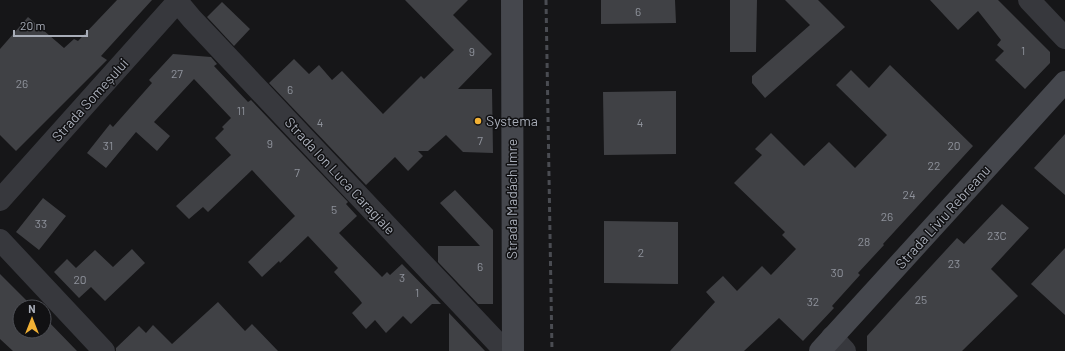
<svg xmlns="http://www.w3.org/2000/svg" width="1065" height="351" viewBox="0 0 1065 351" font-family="Barlow,sans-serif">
  <rect width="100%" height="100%" fill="#161618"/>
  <path fill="#404145" d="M117,0H152L101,56L107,60L16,151L0,135V49L28,17L64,48L74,39L78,41Z
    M405,0H468L453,15L492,54L458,89H492L493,153L463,152L446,135L428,151H418L423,156L408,171L395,157L366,185L269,83L294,59L309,74L319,65L332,80L342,71L383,114L421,76L424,79L454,50Z
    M601,0H675L676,23L601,24Z
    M730,0H757L756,52H730Z
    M785,0H818L845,27L765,98L752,83V76L810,25Z
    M930,0H998L1050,52V63L1025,89L995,60L1004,51L997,45L1001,40L978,11L958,30Z
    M222,2L250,29L234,46L207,17Z
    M173,54L211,57L217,64L214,66L248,102L251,100L348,202L346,204L357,216L339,233L382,277L387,272L390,275L402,264L441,304H432L411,324L403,316L386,333L375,320L366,329L352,313L362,303L359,299L334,272L338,268L308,236L280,263L279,261L262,277L248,262L295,216L252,170L208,212L203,207L189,219L176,206L231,155L215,138L224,129L222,127L231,118L194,79L154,122L170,136L157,151L136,132L106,168L87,153L110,124L113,127L152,83L149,80Z
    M890,65L973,146L883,244L884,245L858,273L860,275L832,306L834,308L803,341L779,318L744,351H670L715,302L706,292L723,276L737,291L762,266L771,275L796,249L782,235L785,232L734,183L762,155L755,149L771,133L804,166L829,142L855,168L887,135L836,85L851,70L869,88Z
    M676,91V154L604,155L603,92Z
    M1065,134V195L1034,168Z
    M455,190L493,230V304H478L438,262V246H480L440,203Z
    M43,198L66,216L39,250L16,232Z
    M1002,204L1029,228L991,269L1018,296L962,351H867V336L898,302L957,238L964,244Z
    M604,221L678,222V284L604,283Z
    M1065,248V315L1031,284Z
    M132,249L145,263L105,301L91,287L79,298L54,272L67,259L76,268L95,250L113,267Z
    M0,274L33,307H20V331H44V317L77,351H13L0,339Z
    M218,302L245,331L252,324L278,351H116V348L139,326L146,333L153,325L172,344Z
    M449,313L485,351H449Z"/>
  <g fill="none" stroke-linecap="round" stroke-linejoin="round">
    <path stroke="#37383d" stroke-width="22" d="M176,0L192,19L505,351
      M1029,0L1065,38
      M0,200L179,0
      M0,240L104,351
      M832,337L845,351"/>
    <path stroke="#45474d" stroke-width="22" d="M512,0L513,351
      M820,351L1065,82"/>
    <path stroke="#4a4c52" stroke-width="3" stroke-dasharray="5 4" stroke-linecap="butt" d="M546,0L552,351"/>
  </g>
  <circle fill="#f2b134" stroke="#111113" stroke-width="1.5" cx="478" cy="121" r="4"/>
  <g text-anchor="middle" stroke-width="3" stroke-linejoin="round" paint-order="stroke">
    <g font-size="12" fill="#8e929b">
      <text x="638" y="16">6</text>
      <text x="1023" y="55">1</text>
      <text x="472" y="56">9</text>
      <text x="177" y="78">27</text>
      <text x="22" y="88">26</text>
      <text x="290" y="94">6</text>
      <text x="241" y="115">11</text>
      <text x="320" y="127">4</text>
      <text x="640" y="127">4</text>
      <text x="480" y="145">7</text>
      <text x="270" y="148">9</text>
      <text x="108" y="150">31</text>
      <text x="954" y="150">20</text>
      <text x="934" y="170">22</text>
      <text x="297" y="177">7</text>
      <text x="909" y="199">24</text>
      <text x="334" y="214">5</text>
      <text x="887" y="221">26</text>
      <text x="41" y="228">33</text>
      <text x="997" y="240">23C</text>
      <text x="864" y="246">28</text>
      <text x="641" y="257">2</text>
      <text x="954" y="268">23</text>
      <text x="480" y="271">6</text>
      <text x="837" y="277">30</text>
      <text x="402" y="282">3</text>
      <text x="80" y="284">20</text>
      <text x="417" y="297">1</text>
      <text x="921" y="304">25</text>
      <text x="813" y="306">32</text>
    </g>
    <g font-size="14" fill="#a8adb8" stroke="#111113">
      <text transform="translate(90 100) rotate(-48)" y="5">Strada Someșului</text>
      <text transform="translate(340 176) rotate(47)" y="5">Strada Ion Luca Caragiale</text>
      <text transform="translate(512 199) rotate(-90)" y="5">Strada Madách Imre</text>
      <text transform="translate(943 217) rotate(-48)" y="5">Strada Liviu Rebreanu</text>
    </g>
    <g font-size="14" fill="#a8adb8" stroke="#111113" text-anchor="start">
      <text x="486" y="126">Systema</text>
    </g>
  </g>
  <g transform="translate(32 319)"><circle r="19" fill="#111113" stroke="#4d4f55"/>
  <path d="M0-3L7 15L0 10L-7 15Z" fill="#f2b134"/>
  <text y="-6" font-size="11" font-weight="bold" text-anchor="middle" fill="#a8adb8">N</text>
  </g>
  <path d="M14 30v6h73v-6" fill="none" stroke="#a8adb8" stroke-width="2"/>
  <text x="20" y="30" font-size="12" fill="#a8adb8" stroke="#111113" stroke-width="3" paint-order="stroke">20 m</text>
</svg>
